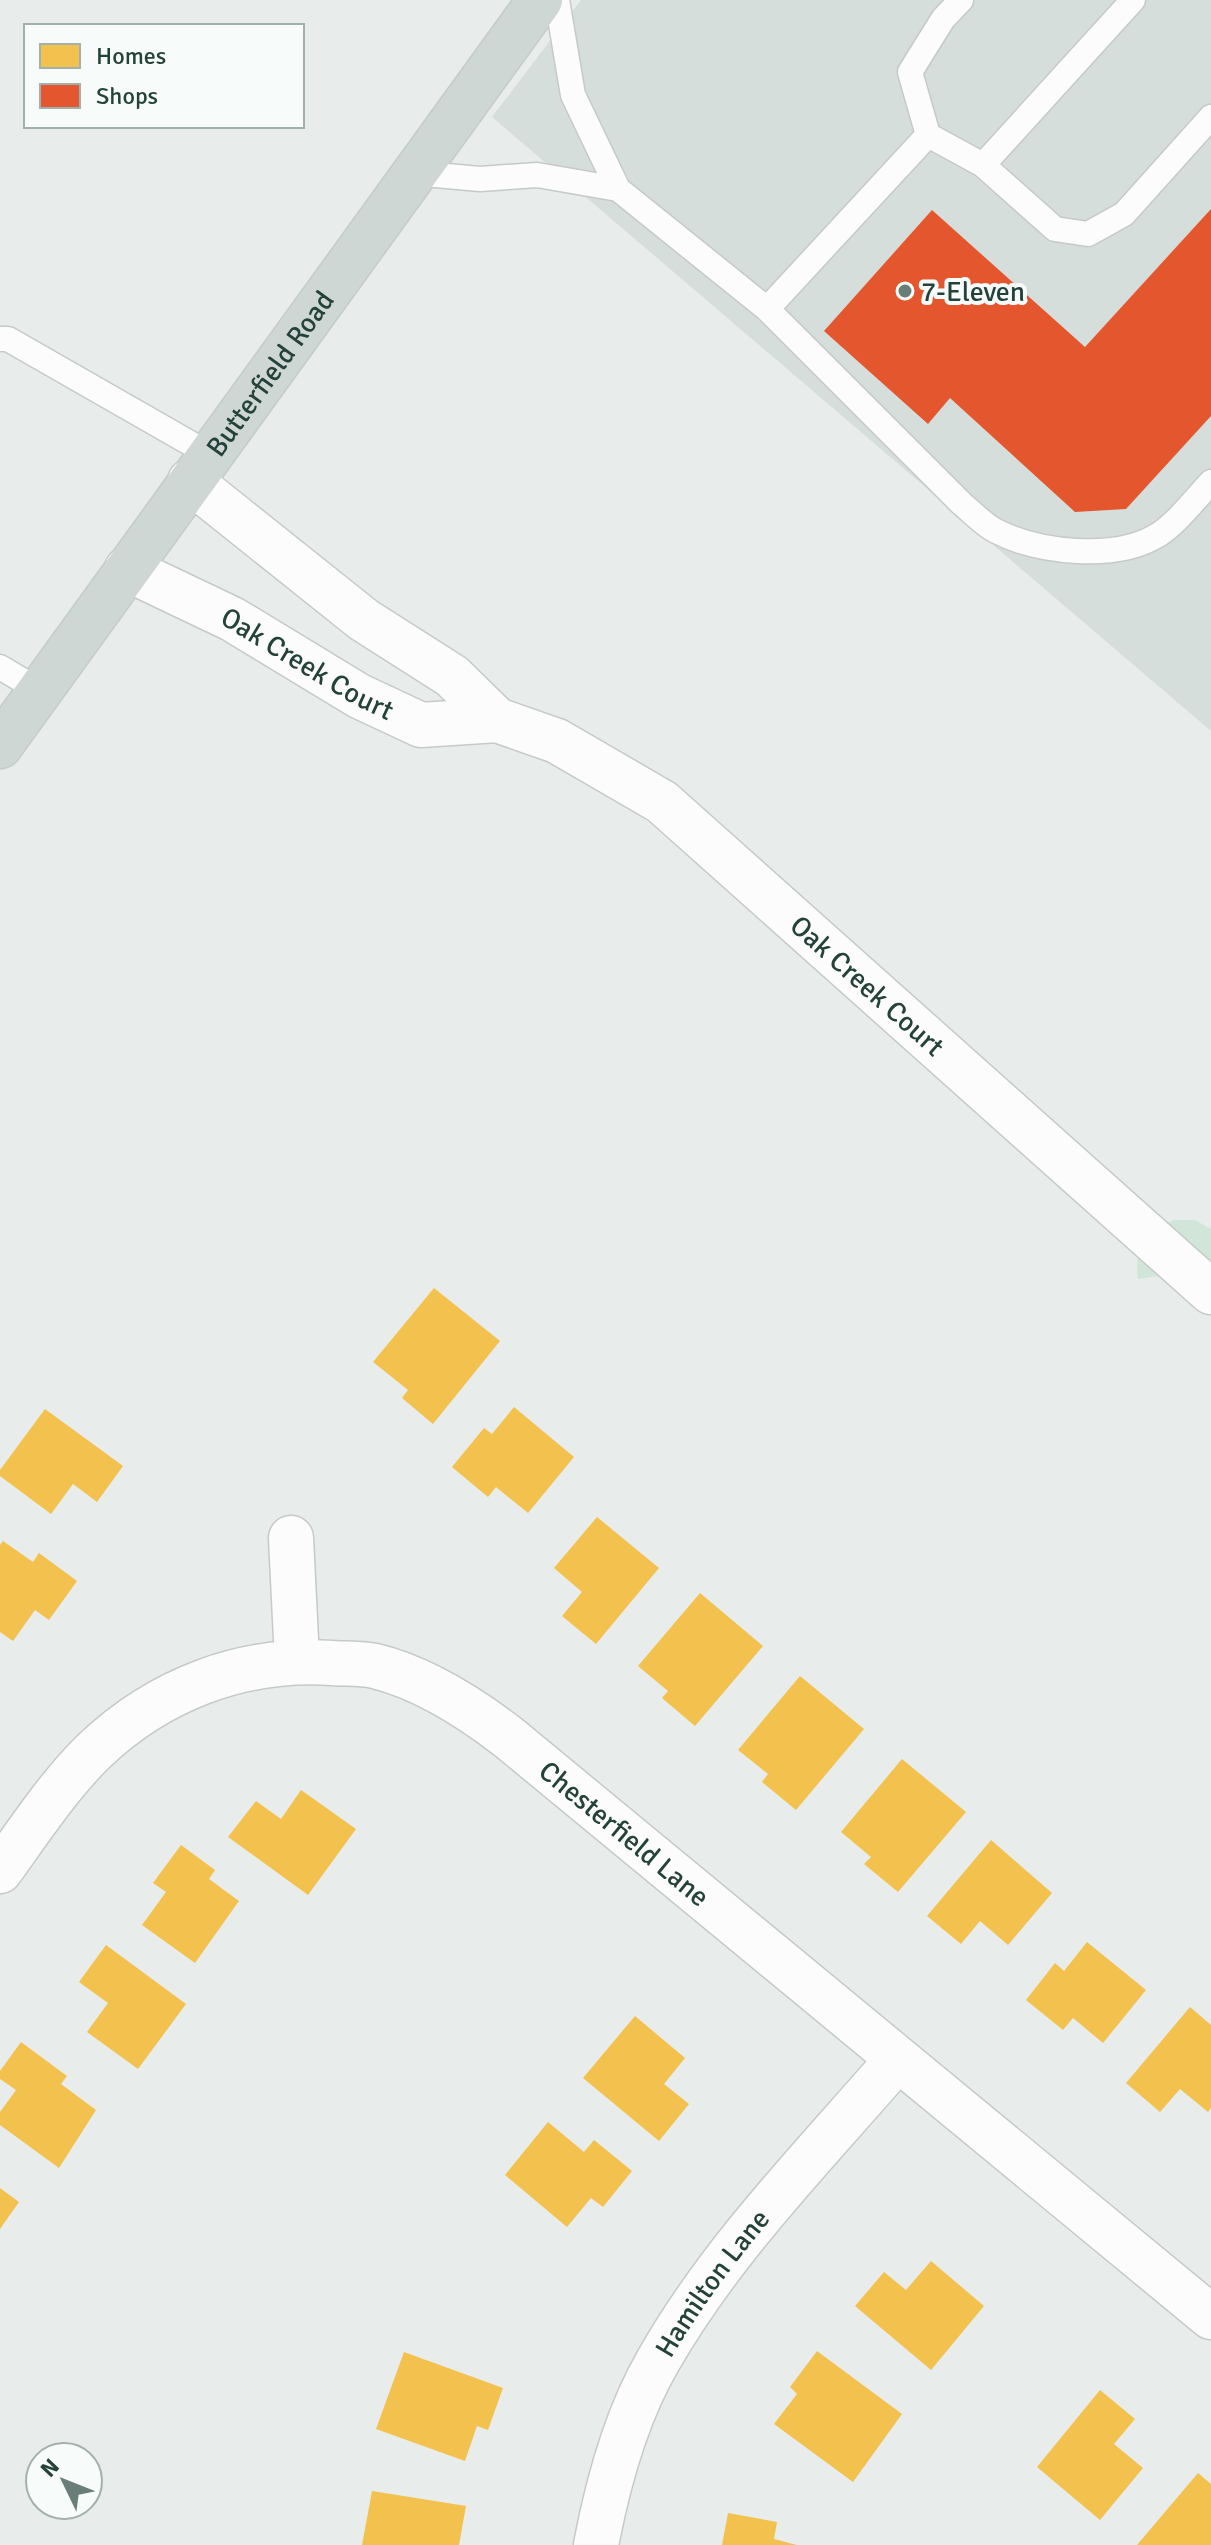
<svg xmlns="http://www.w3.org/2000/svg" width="1211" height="2545" viewBox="0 0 1211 2545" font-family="Signika,sans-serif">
  <rect width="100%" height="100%" fill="#e8edeb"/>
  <path fill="#d6dedb" d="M581,0H1211V731L492,117Z"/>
  <path fill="#d1e6d8" d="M1174,1220H1195L1211,1229V1288L1193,1271L1138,1279C1133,1250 1148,1231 1174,1220Z"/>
  <path fill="#f2c14e" d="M434,1288L500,1341L433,1424L402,1398L408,1390L373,1362Z
    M514,1407L574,1457L528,1513L496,1487L488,1497L452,1467L484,1428L492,1434Z
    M45,1409L123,1466L97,1502L73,1484L51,1514L0,1476V1470Z
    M597,1517L659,1568L596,1644L562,1616L582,1592L554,1568Z
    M3,1541L33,1562L39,1553L77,1581L49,1620L35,1610L13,1641L0,1632V1545Z
    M700,1593L763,1646L695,1726L662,1698L668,1691L638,1666Z
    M800,1676L864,1729L796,1810L762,1782L768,1774L738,1750Z
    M902,1759L966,1812L898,1892L864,1864L871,1857L841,1832Z
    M301,1790L356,1829L308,1895L228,1837L256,1801L281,1819Z
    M991,1840L1052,1893L1008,1945L980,1921L961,1944L927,1916Z
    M181,1845L215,1870L209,1879L239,1901L195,1963L142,1925L166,1892L153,1883Z
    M1087,1942L1146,1990L1103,2043L1073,2018L1063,2030L1026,2000L1055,1963L1064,1971Z
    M106,1945L186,2004L138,2069L87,2032L108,2003L79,1982Z
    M1190,2007L1211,2025V2108L1208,2112L1180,2089L1160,2112L1126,2083Z
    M635,2016L685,2058L664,2084L689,2104L659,2141L583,2078Z
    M21,2042L67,2076L61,2084L96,2110L59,2168L0,2125V2112L16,2090L0,2079V2071Z
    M548,2122L584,2152L594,2140L632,2171L603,2207L591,2198L567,2227L505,2175Z
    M0,2188L19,2202L0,2229Z
    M931,2261L984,2306L931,2370L855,2306L884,2272L906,2290Z
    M817,2351L902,2414L853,2482L774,2424L797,2394L790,2387Z
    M404,2352L503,2388L488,2430L477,2426L465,2461L376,2429Z
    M1100,2390L1135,2419L1114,2444L1143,2468L1100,2520L1037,2467Z
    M1198,2473L1211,2484V2545H1137Z
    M372,2491L466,2506L459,2545H362Z
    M728,2513L777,2522L774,2539L797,2545H722Z"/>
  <path fill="#e4572e" d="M1211,209V416L1126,509L1075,512L950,398L928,424L824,331L932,210L1085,347Z"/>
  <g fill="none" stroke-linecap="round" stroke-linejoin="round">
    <g stroke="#c5cac8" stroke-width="27">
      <path id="lane" d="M557,0L573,95L618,189
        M928,135L983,165L1055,229L1088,234L1124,214L1211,117
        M983,165L1133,0
        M413,173L480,179L537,175L618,189L767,309L962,504C973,513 984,525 996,531C1039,553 1116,561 1158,535C1178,522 1195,499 1211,482
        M767,309L928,135L910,72L943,19L961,0
        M0,339H8L209,454
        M0,667L40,691"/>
    </g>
    <g stroke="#c5cac8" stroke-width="47">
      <g id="street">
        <path d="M190,481L364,620L452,676L497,720"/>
        <path id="s1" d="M127,569L232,619L359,696L421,725L497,720L557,741L662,802L1211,1292"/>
        <path d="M291,1538L297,1660"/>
        <path id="s2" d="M0,1871C29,1831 59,1785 94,1751C159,1689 243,1657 332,1663C346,1664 362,1663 375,1666C424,1678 469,1707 508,1737L1211,2317"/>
        <path id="s3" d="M596,2545C608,2482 626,2416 658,2361C721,2250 814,2156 897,2060"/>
      </g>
    </g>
    <g stroke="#c3ccc9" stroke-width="47">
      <g id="primary">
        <path id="s4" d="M0,746L540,0"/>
      </g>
    </g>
    <use href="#lane" stroke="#fcfcfc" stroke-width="24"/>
    <use href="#street" stroke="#fcfcfc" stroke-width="44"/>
    <use href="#primary" stroke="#cfd7d5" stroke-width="44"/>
  </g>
  <circle fill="#697e78" stroke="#f7fbf9" stroke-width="3" cx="905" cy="291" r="8"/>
  <g text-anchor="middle" stroke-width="8" stroke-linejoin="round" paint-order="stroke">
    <g font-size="28" fill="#24423a" stroke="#f7fbf9" text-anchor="start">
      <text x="921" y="301">7-Eleven</text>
    </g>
    <g font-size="28" fill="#24423a" stroke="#f7fbf9">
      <text dy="10" stroke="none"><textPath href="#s4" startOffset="460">Butterfield Road</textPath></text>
      <text dy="10" stroke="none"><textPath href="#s1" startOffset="204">Oak Creek Court</textPath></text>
      <text dy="10" stroke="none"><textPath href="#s1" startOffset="870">Oak Creek Court</textPath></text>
      <text dy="10" stroke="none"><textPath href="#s2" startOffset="760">Chesterfield Lane</textPath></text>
      <text dy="10" stroke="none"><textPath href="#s3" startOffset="290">Hamilton Lane</textPath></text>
    </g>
  </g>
  <rect x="24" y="24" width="280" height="104" fill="#f7fbf9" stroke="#a3b1ad" stroke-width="2"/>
  <rect x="40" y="44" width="40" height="24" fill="#f2c14e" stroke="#a3b1ad" stroke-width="2"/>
  <text x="96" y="64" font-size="24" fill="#24423a">Homes</text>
  <rect x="40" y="84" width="40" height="24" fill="#e4572e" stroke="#a3b1ad" stroke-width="2"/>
  <text x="96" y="104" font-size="24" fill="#24423a">Shops</text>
  <g transform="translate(64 2481) rotate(313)"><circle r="38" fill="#f7fbf9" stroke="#a3b1ad" stroke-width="2"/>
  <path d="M0-6L14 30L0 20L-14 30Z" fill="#697e78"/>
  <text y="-12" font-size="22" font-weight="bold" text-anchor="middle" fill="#24423a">N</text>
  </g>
</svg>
